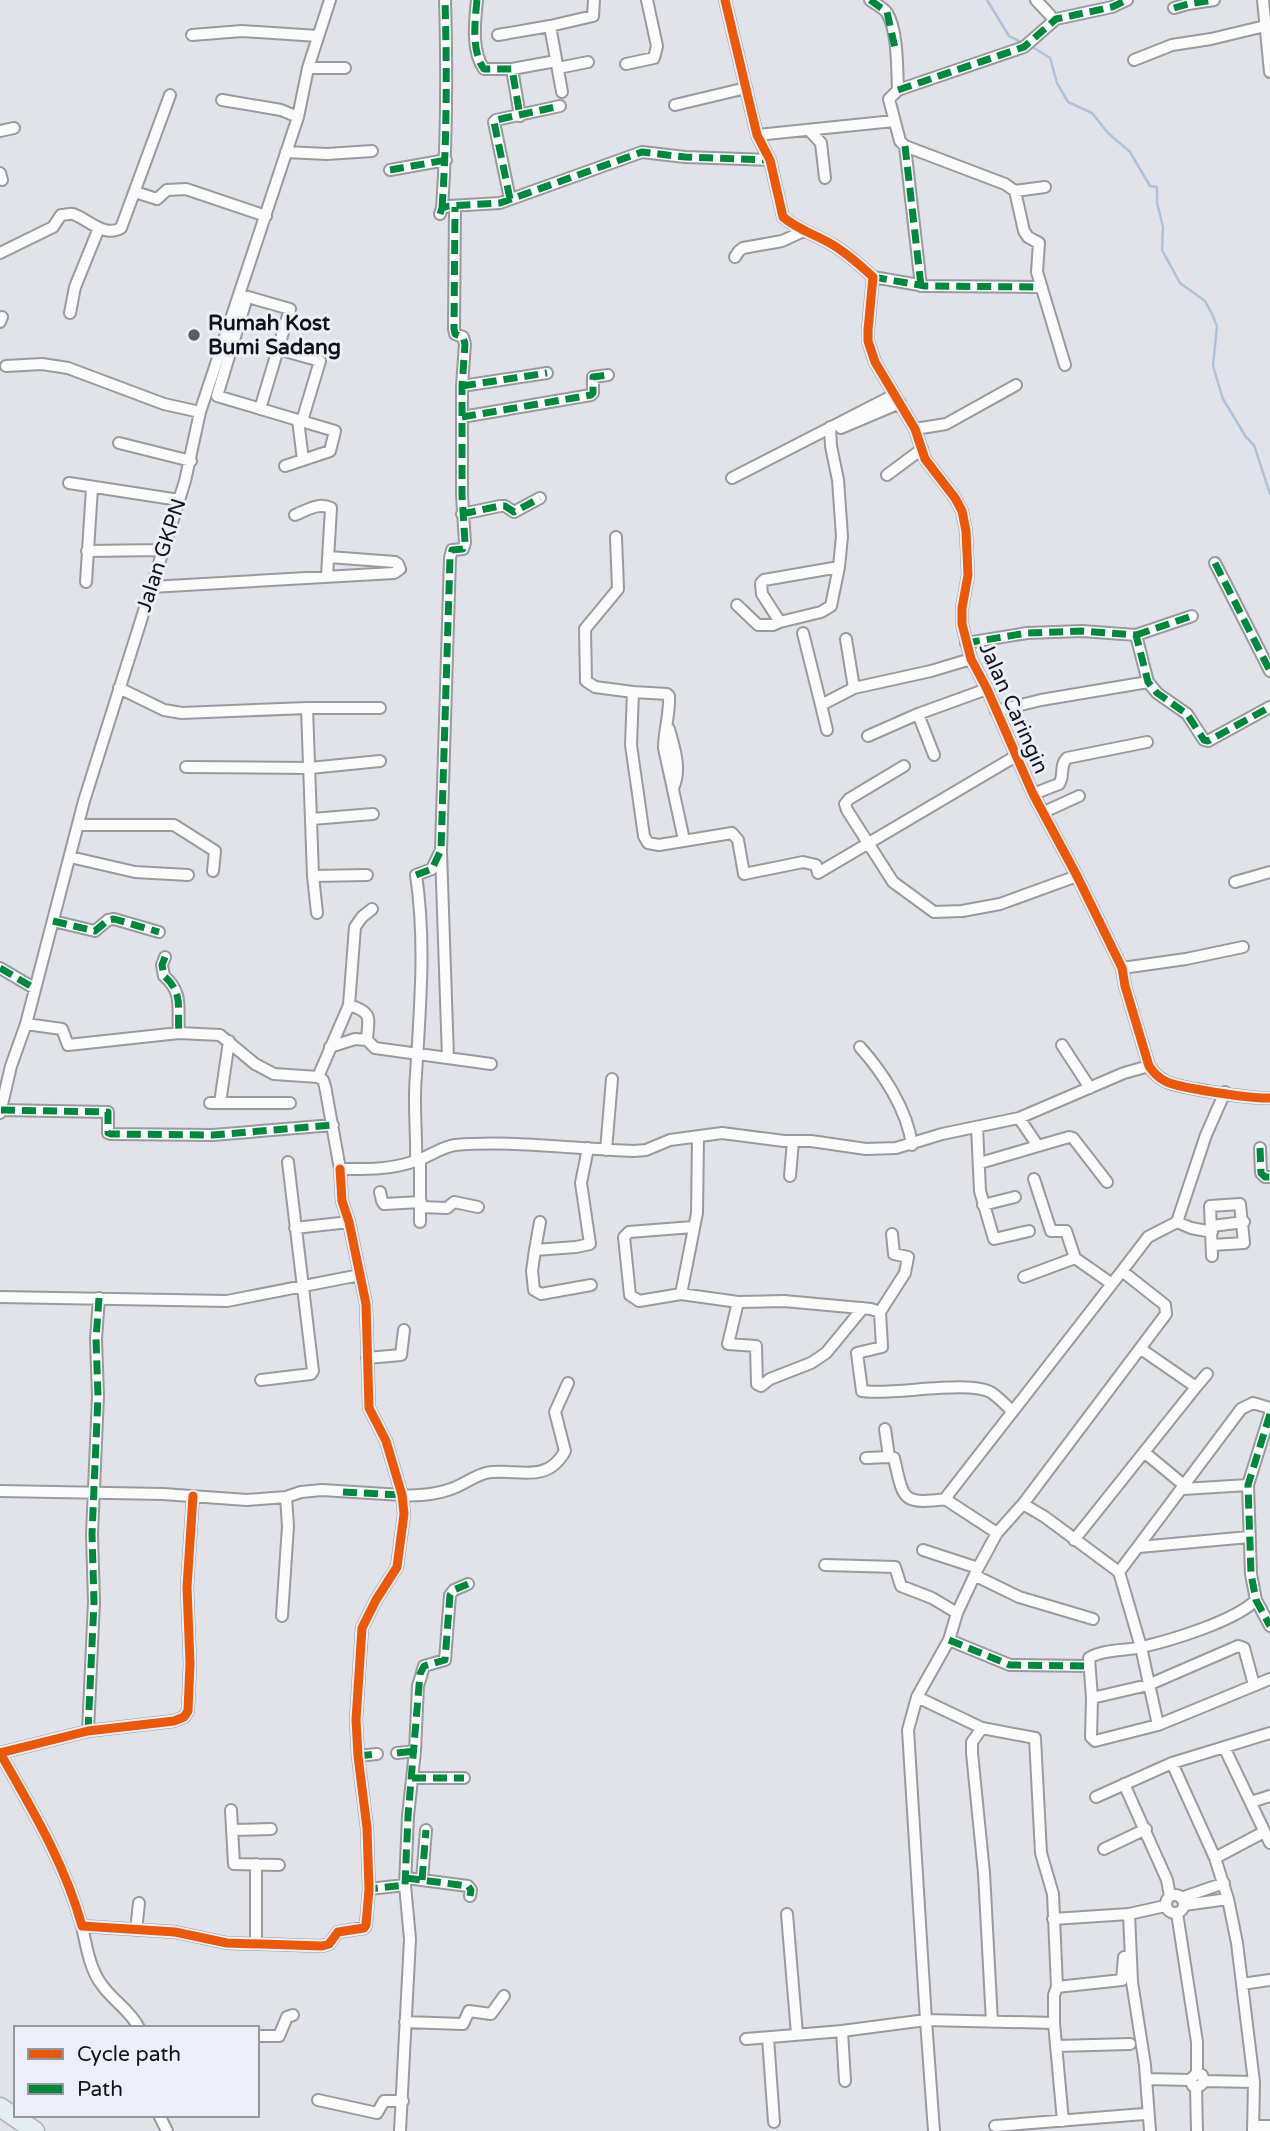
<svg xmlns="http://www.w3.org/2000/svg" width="1270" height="2131" viewBox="0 0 1270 2131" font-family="'Varela Round',sans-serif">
  <rect width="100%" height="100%" fill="#e2e3e9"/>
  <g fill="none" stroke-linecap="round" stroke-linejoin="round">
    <path stroke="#aec1db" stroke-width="2.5" d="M987,0L1009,36L1025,44
      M1031,46L1050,58L1057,83L1068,102L1092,113L1108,133L1130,152L1150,186L1157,187V203L1163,227L1162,250L1180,283L1205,301L1212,314L1217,326L1213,366L1223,399L1246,437L1254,445L1270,494"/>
    <g stroke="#999a9f" stroke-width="14">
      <path id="minor" d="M477,0C475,21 471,51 484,69H512L556,61
        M725,0L757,135L770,160L783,217C798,230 817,235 833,245C848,254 860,265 873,277L868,330V341L875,362L915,429L925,459L955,498L962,511L966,531L968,575L962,608V624L971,659L987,689L1033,794L1077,876L1122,968L1125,986L1149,1066C1153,1072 1157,1077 1165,1081C1177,1088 1254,1099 1270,1098
        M870,0C875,4 883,7 887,13C898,31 897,69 898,90L889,99L900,141L905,146L1005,184L1015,191L1024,231L1028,237L1039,243L1037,272L1065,365
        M1036,0L1050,15
        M1263,0L1270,72
        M1174,8L1188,4L1214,0
        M192,35L242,31L318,36
        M498,35L550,26
        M1134,60L1172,45L1211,39L1265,26
        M626,64L654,58L657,46L647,0
        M308,68H345
        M558,68L588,62
        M512,69L520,116
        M898,90L1024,47L1056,19L1112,7L1127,0
        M562,92L550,26L593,16L594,0
        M222,100L281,110L298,117
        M675,105L746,88
        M809,130L821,143L825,178
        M0,131L14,128
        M757,135L894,121
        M905,146L921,286
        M286,152L327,154L372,151
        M390,170L446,160
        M0,173L2,180
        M1015,191L1045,187
        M135,192L157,199L167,190L186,189L266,216
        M510,199L494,122L496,120L560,106
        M442,208C447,138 447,69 445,0
        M440,214L442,208L449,206L500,203L642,152L685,157L770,160
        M0,253L53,227L61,215C65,215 70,213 73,214C88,219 104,238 121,228L170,95
        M735,257L739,251L743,248L782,241L804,231
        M873,277L925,286L1040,287
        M241,295L290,309L260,409
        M247,297L217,396L335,431L330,451L285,466
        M70,313L75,287L99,228
        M0,322L2,317
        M278,349L320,361L302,421
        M6,366L42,364L68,368L164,404L200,412
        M462,386L547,373
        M462,417L591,395L593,393V377L608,375
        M298,420L303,460
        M830,427L831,446L838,480L842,536L839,567
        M841,428L900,403
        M915,429L946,424L1016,385
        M119,443L191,461
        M887,475L922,449
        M732,478L894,395
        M69,483L179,500
        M462,514L500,506H505L514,512L540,498
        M295,515C307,510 319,502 331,508L327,576
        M616,537L618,589L585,629L586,681L595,687L633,692L631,745L644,836L648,843L659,845L732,833L738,840L744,874L803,862L816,865L818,873L1016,756
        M87,551L162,550
        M1215,563L1270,671
        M839,567L831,606L821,612L780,622L762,594L761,583L764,580Z
        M86,582L92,488
        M151,587L394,573L400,569L398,564L395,562L329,557
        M737,605L758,625H773L780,622
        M803,633L821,705L854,688L931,671L971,659
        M1136,635L1192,616
        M846,639L854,688
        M966,643L1027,633L1082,631L1136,635L1148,682L1157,693L1187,714L1204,740L1208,741L1270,707
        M119,688L164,710L182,713L307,708H380
        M633,692L667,694L669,696C670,714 664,730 664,748L684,840
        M821,705L827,730
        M307,708L313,876L367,875
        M996,711L1041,700L1148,682
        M669,729C674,748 682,769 673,788
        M868,736L918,714
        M934,755L918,714L987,689
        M904,766L849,799L845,804L847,810L893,882L934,912L962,911L1000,904L1077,876
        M186,767L310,768L380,761
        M1033,794L1059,784C1065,775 1059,766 1067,758L1147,742
        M1044,812L1079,796
        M312,819L373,814
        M78,825H174L215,851L213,871
        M441,852L448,1058
        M70,857L135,872L188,875
        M313,876L317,913
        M1235,882L1270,872
        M53,921L95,931L108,920L114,919L159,932
        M165,957L162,965L164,976C184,993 177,1009 179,1033
        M0,968L34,988
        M1122,968L1186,959L1243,947
        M349,1005C374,1013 368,1018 367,1040L375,1048L491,1064
        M26,1024L62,1029L68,1045L179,1033L220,1035L255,1064L274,1074L318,1077L323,1080L325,1086L340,1169C365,1169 391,1170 415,1161C429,1157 441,1147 455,1145C514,1140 575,1149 634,1151L646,1150L670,1140L722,1133L784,1141H811L866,1149L896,1148L942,1134L1019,1118L1124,1073L1149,1066
        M1062,1045L1090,1088
        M330,1047L355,1039L367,1040
        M860,1047C883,1073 907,1109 912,1145
        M318,1077L349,1005L355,927L362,917L372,909
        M210,1103H290
        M220,1103L229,1041
        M0,1110L108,1112V1133L111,1134L213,1135L333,1125
        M0,1113L11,1066L26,1024L84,801L185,481L200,412L298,117L308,68L330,0
        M1019,1118L1038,1146L1069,1137L1073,1138L1107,1182
        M977,1127L980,1191L994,1239L1029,1231
        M588,1148L581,1183L590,1244L576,1247L535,1250L532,1271L534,1290L541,1294L591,1285
        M1260,1148L1261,1173L1265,1177H1270
        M606,1150L612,1079
        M420,1159V1222
        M416,1161C417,1132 413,1104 416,1075C420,1008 426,941 416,875L432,869L441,850L450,558L452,550L463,549L465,543L462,495V386L465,344L463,337L455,334L454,329L455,207
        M980,1163L1038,1146
        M790,1176L793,1141
        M1034,1179L1051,1231H1066L1075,1258L1112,1284
        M380,1192L382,1201L384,1204L421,1202
        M983,1205L1015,1197
        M421,1207L447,1208L454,1202L478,1207
        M1177,1222L1191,1228L1212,1232
        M1212,1226L1244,1222
        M693,1227L629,1232L624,1237L630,1295L639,1301L681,1294L738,1302L784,1301L871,1309L880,1312
        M295,1228L349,1222
        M892,1234L894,1254L908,1257L905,1273L880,1312L882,1347L857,1353L862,1391C892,1396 969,1379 992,1393C999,1398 1006,1405 1012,1411
        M1212,1245L1244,1243L1240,1204L1210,1206L1212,1256
        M535,1250L540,1222
        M1122,1271L1148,1237L1177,1222L1206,1135L1225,1092
        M1024,1277L1075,1258
        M681,1294L697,1213L698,1138
        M0,1297L227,1301L360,1275
        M738,1302L728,1344L756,1346L757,1384L761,1386L770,1379L811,1363L826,1353L863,1308
        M367,1358L401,1355L404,1330
        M261,1380L311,1374L313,1371L288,1162
        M1196,1387L1207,1374
        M1270,1414L1248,1485L1251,1574L1256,1600L1270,1626
        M1144,1452L1185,1486
        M889,1457L894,1458C904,1502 902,1504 948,1499
        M866,1458L889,1457L885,1429
        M1183,1489L1248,1485
        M0,1491L163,1494L247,1500L286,1497L301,1492L322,1490L402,1495
        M193,1496L187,1587L190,1663L188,1711L184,1717L174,1721L88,1731L0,1753C32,1809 65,1864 82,1926L175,1932L227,1943L322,1946L329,1944L338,1932L364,1928L366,1925L369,1889L367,1828L358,1756L356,1720L362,1628L376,1600L397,1567L404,1514L402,1495L386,1441L369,1408L366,1304L349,1222L342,1201L340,1169
        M403,1496C419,1495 435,1495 451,1489C463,1485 474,1476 486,1473C515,1467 546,1486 565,1451L555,1412L568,1383
        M1023,1504L997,1533L948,1501L947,1496L1122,1271L1165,1305L1166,1314L1023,1504L1045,1517L1119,1572
        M997,1533L978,1568L957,1613L949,1640L917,1697L908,1730L926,2020L1054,2023L1063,2121
        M1074,1540L1196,1387L1141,1349
        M1139,1547L1249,1537
        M923,1550L978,1568
        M825,1565L895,1567L901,1586L932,1598L957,1613
        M976,1576L1019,1597L1093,1619
        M1256,1600C1235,1621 1172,1640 1142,1647C1125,1651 1104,1649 1089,1658L1092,1698L1091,1737L1095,1741L1158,1725L1270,1679
        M282,1616L288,1526L286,1497
        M949,1640L1010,1665L1088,1666
        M917,1697L982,1728L1035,1738L1041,1853L1053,1894L1057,1987L1054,1995V2023
        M1092,1698L1148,1685L1238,1646L1244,1648L1254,1685
        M1158,1725L1141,1647L1119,1572L1241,1409L1253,1403L1270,1408
        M982,1728L972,1742V1753L984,1873L992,2022
        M88,1731L94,1602L92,1534L98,1396L96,1339L99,1298
        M1224,1747L1270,1843
        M397,1753L415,1751
        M358,1756L377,1754
        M1172,1763L1215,1858L1228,1899L1237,1943L1254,2082L1253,2131
        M412,1778H464
        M1124,1784L1167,1880L1170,1896
        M1096,1797L1172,1763L1270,1733
        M1251,1802L1270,1796
        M231,1810L234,1864L279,1865
        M232,1830L271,1829
        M1104,1849L1146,1829
        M1215,1858L1264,1832
        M256,1864V1944
        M406,1878L468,1886L471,1890L470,1896
        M422,1880L426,1830
        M369,1889L405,1885
        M1166 1904a9 9 0 1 1 18 0a9 9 0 1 1-18 0Z
        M1181,1898L1224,1883
        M1184,1905L1228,1899
        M1177,1913L1197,2042V2073
        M787,1914L797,2034
        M1053,1919L1129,1914
        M82,1926C86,1945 90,1970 102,1985C113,2001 130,2010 139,2028
        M136,1930L139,1903
        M1242,1984L1270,1980
        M1057,1987L1122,1980L1124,1957
        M405,2022L463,2024L469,2011L491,2014L504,1996
        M257,2036H279L287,2017L293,2015
        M768,2038L774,2122
        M746,2039L842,2031
        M1056,2046L1130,2044
        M1146,2079L1190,2080
        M845,2081L842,2031L926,2020L934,2131
        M1204,2081L1254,2082
        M1196,2087L1201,2085L1204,2081L1202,2075L1197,2073L1190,2080L1193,2086L1196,2087L1197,2131
        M318,2100L377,2113L384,2101H403
        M159,2115L167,2131
        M995,2126L1144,2114
        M1253,2126H1270
        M400,2131L410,1939L405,1885L408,1816L415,1751L418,1686L424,1666L445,1660L450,1595L454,1590L468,1584
        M1150,2131L1145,2065L1132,1982L1129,1914L1165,1906"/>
    </g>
    <g stroke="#a8b3b9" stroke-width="21">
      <path id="trunk" d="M0,2107L35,2131"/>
    </g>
    <use href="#minor" stroke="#fbfbfc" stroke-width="10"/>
    <use href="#trunk" stroke="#e4edf0" stroke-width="18"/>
    <path stroke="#00873e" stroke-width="7" stroke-dasharray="14 7" stroke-linecap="butt" d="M477,0C475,21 471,51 484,69H512L520,116
      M870,0L887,12L895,48
      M1174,8L1188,4L1214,0
      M898,90L1024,47L1056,19L1112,7L1127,0
      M905,146L921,286
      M390,170L446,160
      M510,199L494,122L496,120L560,106
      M442,208C447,138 447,69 445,0
      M440,214L442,208L449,206L500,203L642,152L685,157L770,160
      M873,277L925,286L1040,287
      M462,386L547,373
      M462,417L591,395L593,393V377L608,375
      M462,514L500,506H505L514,512L540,498
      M1215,563L1270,671
      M1136,635L1192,616
      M966,643L1027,633L1082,631L1136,635L1148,682L1157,693L1187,714L1204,740L1208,741L1270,707
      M416,875L432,869L441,850L450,558L452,550L463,549L465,543L462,495V386L465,344L463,337L455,334L454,329L455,207
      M53,921L95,931L108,920L114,919L159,932
      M165,957L162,965L164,976C184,993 177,1009 179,1033
      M0,968L34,988
      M1,1110L108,1112V1133L111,1134L213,1135L333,1125
      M1260,1148L1261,1173L1265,1177H1270
      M1270,1414L1248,1485L1251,1574L1256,1600L1270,1626
      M343,1492L402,1495
      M949,1640L1010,1665L1088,1666
      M88,1731L94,1602L92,1534L98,1396L96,1339L99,1298
      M397,1753L415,1751
      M358,1756L377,1754
      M412,1778H464
      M406,1878L468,1886L471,1890L470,1896
      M422,1880L426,1830
      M368,1894L369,1889L405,1885L408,1816L420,1674L424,1666L445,1660L450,1595L454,1590L468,1584"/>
    <g stroke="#eceff9" stroke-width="13">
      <path id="cycleway" d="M725,0L757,135L770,160L783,217C798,230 817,235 833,245C848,254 860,265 873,277L868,330V341L875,362L915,429L925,459L955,498L962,511L966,531L968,575L962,608V624L971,659L987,689L1033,794L1077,876L1122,968L1125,986L1149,1066C1153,1072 1157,1077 1165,1081C1177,1088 1254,1099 1270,1098
        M193,1496L187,1587L190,1663L188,1711L184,1717L174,1721L88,1731L0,1753C32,1809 65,1864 82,1926L175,1932L227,1943L322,1946L329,1944L338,1932L364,1928L366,1925L369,1889L367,1828L358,1756L356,1720L362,1628L376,1600L397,1567L404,1514L402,1495L386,1441L369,1408L366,1304L349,1222L342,1201L340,1169"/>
    </g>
    <use href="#cycleway" stroke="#e8590c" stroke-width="9"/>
  </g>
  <circle fill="#5b5c60" stroke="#eceff9" stroke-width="2.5" cx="194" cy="335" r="7"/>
  <g text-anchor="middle" stroke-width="6" stroke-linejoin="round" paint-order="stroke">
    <g font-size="21" font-weight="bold" fill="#121316" stroke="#eceff9" text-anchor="start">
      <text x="208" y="330">Rumah Kost<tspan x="208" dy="24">Bumi Sadang</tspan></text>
    </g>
    <g font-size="21" fill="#121316" stroke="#eceff9">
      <text transform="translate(161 555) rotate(-72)" y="7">Jalan GKPN</text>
      <text transform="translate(1014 708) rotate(66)" y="7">Jalan Caringin</text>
    </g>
  </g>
  <rect x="14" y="2026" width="245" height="91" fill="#eceff9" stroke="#95979e" stroke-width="2"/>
  <rect x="28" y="2049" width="35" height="10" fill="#e8590c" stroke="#95979e" stroke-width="2"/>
  <text x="77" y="2061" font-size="21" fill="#121316">Cycle path</text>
  <rect x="28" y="2084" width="35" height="10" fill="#00873e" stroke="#95979e" stroke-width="2"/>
  <text x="77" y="2096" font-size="21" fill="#121316">Path</text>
</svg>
